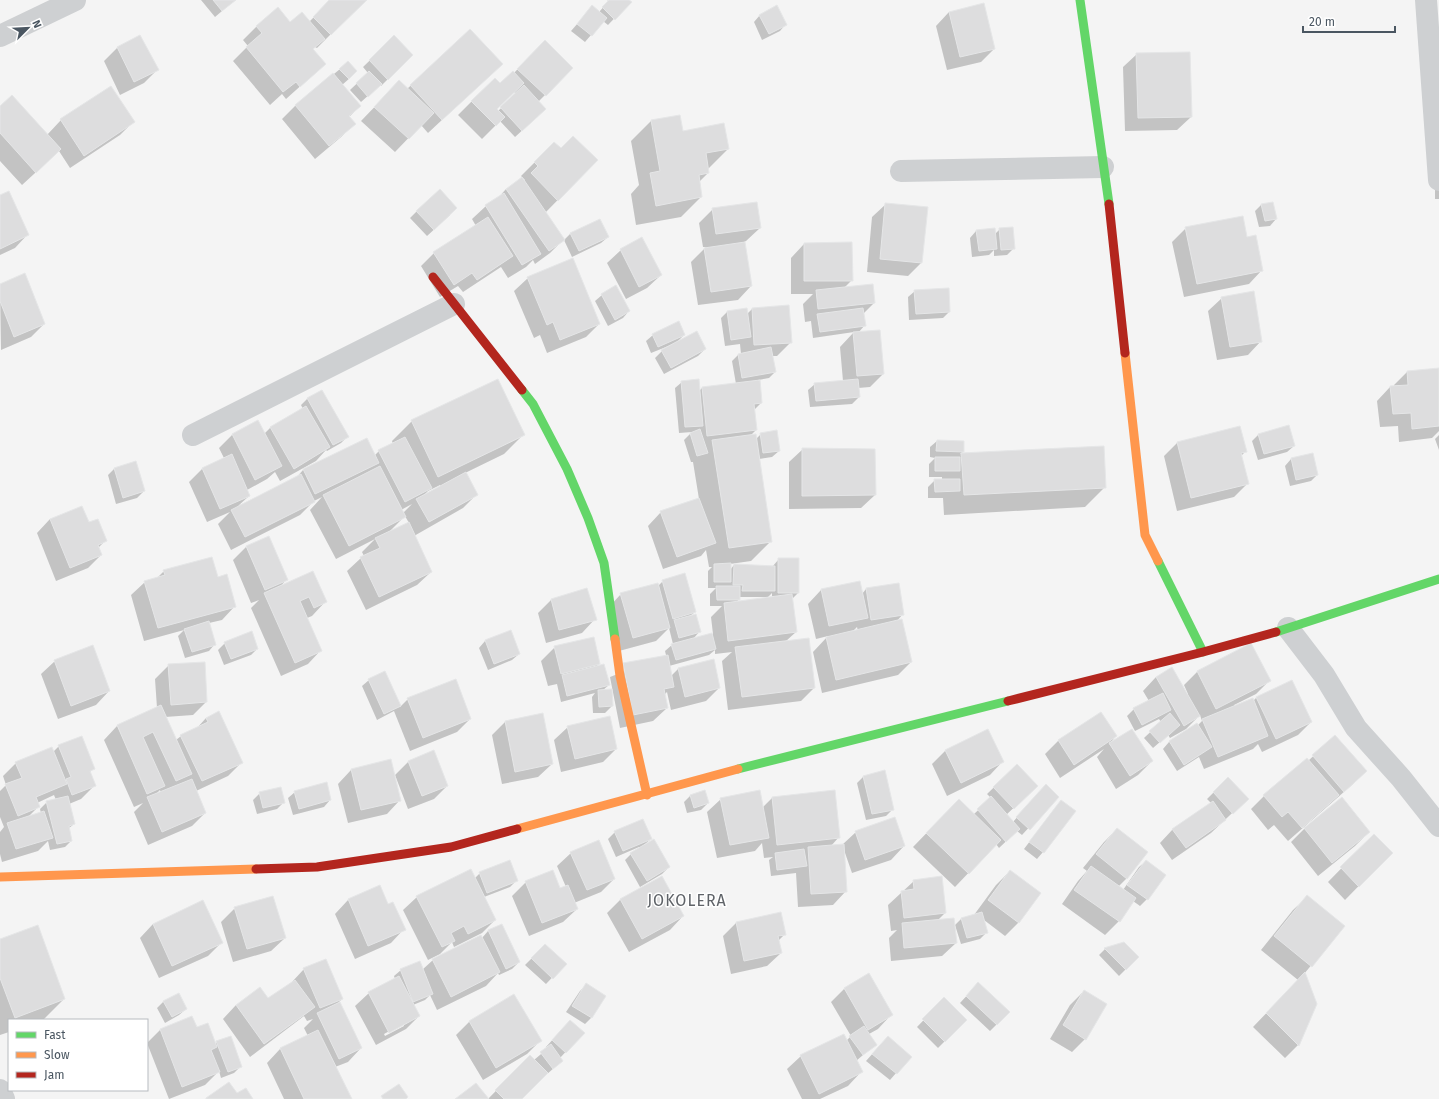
<svg xmlns="http://www.w3.org/2000/svg" width="1439" height="1099" viewBox="0 0 1439 1099" font-family="'Fira Sans',sans-serif">
  <rect width="100%" height="100%" fill="#f4f4f4"/>
  <path fill="#0003" fill-rule="evenodd" d="M201,0H235L215,17Z
    M331,0H365L317,48L315,47L312,50L325,64L286,99L282,94L270,105L233,61L248,46L243,40L257,26L309,22Z
    M607,0H630L629,1L630,2L608,25L603,21L585,42L571,31L592,7L599,12L609,1Z
    M949,12L994,49L981,62L947,70L936,26Z
    M760,15L786,24L780,31L762,40L754,22Z
    M470,31L488,77L428,133L421,125L395,152L361,121L386,95L407,89Z
    M140,36L157,70L144,83L120,95L104,61L117,48Z
    M394,37L412,55L381,86L380,85L361,102L350,90L368,73L363,67Z
    M1189,53L1191,117L1177,130L1125,131L1123,67L1137,54Z
    M531,55L572,68L538,102V116L515,137L500,121L482,139L458,115L472,101L500,85L514,73ZM514,92L516,94L498,111L496,109Z
    M340,69L350,78L342,85L360,106L349,117L354,124L341,137L315,159L282,119L295,106Z
    M0,108L47,135L61,120L133,122L120,135L70,168L59,151L22,185L0,161Z
    M651,121L728,149L708,169V173L699,182L701,197L681,217L636,225L631,194L639,185L631,141Z
    M554,143L561,149L597,160L545,213L563,240L550,253L535,264L533,260L526,267L508,278L501,267L463,292L458,286L440,297L421,266L434,253L476,226L472,219L486,206L497,199L506,189L523,182L525,180L521,176Z
    M1439,155V199H1435V159Z
    M0,197L28,234L15,248L0,255Z
    M886,204L921,263L908,276L867,272L872,217Z
    M1261,205L1276,219L1270,226L1259,227L1255,211Z
    M713,209L760,228L746,241L744,242L751,286L738,300L698,305L691,262L706,247H703L699,223Z
    M417,211L450,215L427,236L410,218Z
    M1186,228L1246,238L1262,270L1249,284L1184,297L1172,242Z
    M1000,229L1014,248L1007,255L994,256V250L989,255L972,257L970,238L976,231L994,235Z
    M570,234L608,237L601,243L572,257L564,240Z
    M804,244L852,280L844,288L874,303L863,314L865,325L858,333L883,374L870,387L858,388L859,397L852,404L810,407L808,390L815,384L843,381L840,347L854,332L813,338L811,321L805,322L803,304L813,294H791V258Z
    M621,250L661,275L647,288L626,299L607,263Z
    M528,278L599,324L586,337L547,353L540,335L534,338L514,291Z
    M0,285L44,324L31,337L1,350Z
    M915,291L949,312L943,318L909,320L908,297Z
    M602,295L629,311L623,318L608,326L595,301Z
    M1222,298L1261,341L1248,355L1217,360L1208,311Z
    M752,309L791,342L777,356H772L775,372L769,378L758,380L761,403L754,410L756,430L751,435L756,439L761,434L779,451L772,457L759,459L771,541L751,561L730,564V570L734,565L772,567L779,559H798V593L792,599L796,632L786,641L814,688L801,701L728,710L722,661L732,652L715,654V650L709,655L669,666L671,676L678,669L713,660L719,688L706,701L671,710L667,692L664,695L667,708L653,721L620,728L610,677L666,655L665,651L673,644L669,628L656,641L619,651L608,608L621,594L658,586L663,581L695,612L690,616L700,631L693,639L713,634L711,617L722,606H710V594L716,588H708V571L712,567H709L706,550L701,556L663,569L648,526L661,512L699,499L693,462H691L684,440L692,432L679,433L675,388L682,382L699,391L702,388L736,384L732,361L738,355L741,354L740,344L725,346L721,318L727,312L747,314ZM772,593V598L766,599ZM739,597H765V599L737,602L739,599Z
    M653,335H684L676,343L705,349L698,356L664,374L655,358L662,351L671,346V345L651,353L646,341Z
    M1439,369V431L1432,438L1399,442L1398,426L1380,427L1377,401L1390,387H1394V385L1407,372Z
    M321,391L347,437L341,443L327,451L326,450L316,461L280,481L275,472L267,479L247,490L249,496L238,506L296,478L303,470L366,440L374,456L379,451L393,444L392,441L412,421L524,434L504,454L465,473L477,494L463,508L414,536L431,572L417,585L366,610L347,571L361,558L364,556L362,552L375,539L336,559L310,510L322,497L314,501L300,515L231,550L218,524L230,512L207,522L189,482L202,469L224,458L219,448L232,435L257,421L264,434L270,428L303,409L301,405L307,399ZM440,485L441,487L423,496L428,491ZM412,504L403,513L401,510ZM405,516L409,523L389,532Z
    M1259,434L1294,446L1287,452L1258,460L1252,441Z
    M1439,435V450L1435,439Z
    M937,441L963,442V452L960,454L1103,447L1105,487L1085,507L944,515L943,498H928V487L935,480H942V477H929V464L935,458L930,457V447Z
    M1177,443L1245,452L1241,456L1248,483L1234,497L1177,511L1164,456Z
    M803,449L875,495L861,508L789,509V462Z
    M1291,459L1317,475L1311,481L1290,486L1285,466Z
    M114,469L144,491L137,498L116,504L108,475Z
    M50,519L88,523L105,541L98,548L101,555L88,568L56,581L37,533Z
    M246,547L286,580L279,588L312,573L325,602L312,616L307,618L321,650L308,664L281,676L251,608L259,600L251,603L233,560Z
    M164,571L217,578L235,606L222,620L209,623L215,644L209,651L185,658L178,636L184,630L144,641L131,595L145,582L157,578Z
    M587,589L595,619L582,633L546,643L538,613L551,600Z
    M866,589L903,614L896,622L911,662L898,675L822,693L813,652L828,636L816,639L808,604L821,590L862,594ZM857,627L858,631L852,632Z
    M510,631L519,654L512,660L488,670L479,648L485,641Z
    M225,643L257,649L251,655L224,665L218,650Z
    M1251,644L1269,681L1256,694L1234,705L1235,707L1253,701L1256,698L1292,681L1311,722L1298,735L1262,752L1258,744L1253,749L1204,769L1199,757L1177,771L1163,749L1169,742L1196,725L1197,726L1202,721L1200,715L1186,729L1170,738L1168,735L1153,748L1144,738L1161,722L1159,719L1135,731L1127,716L1134,709L1149,701L1143,691L1156,677L1187,695L1188,694L1184,685L1197,672Z
    M555,647L599,664L595,668L609,685L603,690L612,706L605,713H593L592,697L595,693L561,702L557,684L548,686L541,661Z
    M55,661L109,691L96,705L58,719L41,674Z
    M169,665L206,702L193,715L165,717L176,740L181,736L197,728L206,718L242,762L228,776L196,791L205,813L192,826L148,845L134,812L143,803L134,807L104,740L117,726L157,708L155,679ZM160,790L161,793L154,796Z
    M385,673L400,707L408,699L470,719L457,732L410,751L394,711L377,720L362,686L369,680Z
    M505,722L552,764L538,777L502,784L492,735Z
    M568,727L616,749L603,762L561,772L554,740Z
    M987,730L1003,761L990,775L947,796L932,764L945,751Z
    M1132,730L1152,761L1138,775L1116,789L1097,757L1104,749L1060,778L1045,754L1058,741L1116,736L1109,745Z
    M1335,736L1366,771L1353,784L1288,841L1274,825L1268,830L1251,809L1264,796L1308,761Z
    M59,746L94,768L90,772L95,785L81,799L69,804L74,824L68,829L71,841L65,847L50,850L48,841L38,851L2,862L0,854V832L4,827L0,817V791L6,785L3,776L16,763L53,752ZM54,795L56,800L47,802L40,809L41,813L28,817L39,806L37,803Z
    M409,761L447,786L434,799L408,809L395,775L394,776Z
    M1017,765L1037,786L1006,815L1013,822L1039,792L1057,797L1022,835L1017,831L999,848L996,844L955,887L913,847L945,814L973,815L991,798L987,794Z
    M351,770L400,800L387,814L348,823L338,784Z
    M863,777L893,809L886,816L866,820L857,783Z
    M704,791L708,803L701,810L687,813L684,802L690,796Z
    M295,792L330,800L324,807L293,815L288,798Z
    M1214,792L1247,799L1211,833L1172,860L1160,843L1173,829L1211,803L1207,799Z
    M260,793L284,802L277,809L257,814L253,800Z
    M772,798L839,837L831,846L842,845L856,832L904,846L891,860L852,873L844,850L846,891L833,905L798,907L796,873L771,876L769,860L773,857L764,858L762,843L755,851L717,858L707,812L721,799L762,808Z
    M1061,801L1043,852L1037,859L1024,849L1055,808Z
    M1305,828L1369,832L1355,846L1318,876L1291,842Z
    M1117,829L1146,852L1126,879L1118,887L1123,890L1139,867L1146,861L1165,875L1147,899L1140,906L1133,901L1119,921L1105,935L1062,904L1078,881L1087,871L1083,868L1104,842Z
    M615,832L651,839L644,845L669,867L662,874L640,887L625,860L631,854L640,848L639,847L616,857L608,839Z
    M1374,835L1391,853L1345,900L1328,882Z
    M571,853L614,879L601,892L574,903L577,909L563,922L529,936L512,896L526,882L559,889L566,887L557,866Z
    M1010,871L1040,893L1018,923L1005,936L984,920L987,932L980,939L961,944L955,925L962,918L974,915L996,885Z
    M480,873L517,880L510,887L484,897L495,920L482,933L454,947L452,942L440,954L428,960L403,910L417,897L475,878Z
    M662,877L683,916L670,930L629,952L607,913L620,900Z
    M914,881L945,913L937,921L956,943L942,956L891,961L889,938L897,930L891,931L888,905Z
    M380,886L388,905L404,929L391,943L355,959L335,914L348,900Z
    M1307,897L1343,927L1304,974L1298,1045L1285,1058L1253,1027L1298,980L1261,950L1293,910Z
    M235,908L285,938L271,951L233,962L221,922Z
    M780,913L785,934L778,941L781,953L767,966L731,974L723,936L736,923Z
    M153,924L222,942L208,956L159,978L140,938Z
    M501,925L519,962L512,969L499,975L498,973L486,986L437,1010L430,995L425,1000L413,1005L419,1016L406,1029L376,1045L355,1006L369,993L395,979L394,976L401,970H422L433,960L482,938L488,931ZM404,1023V1026L385,1036L384,1034Z
    M0,940L64,999L44,1019L9,1020V1032L0,1035Z
    M545,945L565,964L546,984L525,965Z
    M1105,949L1138,957L1119,976L1099,955Z
    M304,969L342,999L335,1006L361,1048L348,1062L335,1067L351,1099H284L267,1063L280,1049L308,1036L304,1028L313,1019L307,1021L304,1016L250,1057L223,1019L236,1005L268,1000L291,983Z
    M586,985L605,997L591,1018L585,1024L566,1012L580,991Z
    M844,989L891,1015L878,1029L869,1034L876,1044L856,1061L861,1072L848,1086L820,1099H802L787,1069L801,1056L846,1041L851,1036L831,1002Z
    M972,990L1009,1012L990,1031L960,1003Z
    M1084,991L1085,1039L1072,1052L1050,1039L1070,1005Z
    M514,996L540,1041L527,1054L483,1080L456,1035L469,1022Z
    M944,999L966,1020L938,1048L917,1027Z
    M164,1001L186,1009L179,1015L165,1023L157,1008Z
    M564,1027L583,1033L560,1058L562,1061L546,1075L521,1099H457H488L530,1056L534,1060L547,1049L546,1047Z
    M196,1028L215,1044L217,1042L241,1066L234,1073L221,1078L219,1071L205,1085L169,1099L147,1043L160,1030Z
    M881,1044L910,1057L890,1080L866,1061Z"/>
  <path fill="#ddddde" stroke="#e5e6e7" d="M213,0H236L222,11Z
    M329,0H367L331,35L313,17Z
    M609,0H629L632,2L615,20L602,7Z
    M984,3L995,49L960,57L949,12Z
    M592,5L607,18L592,36L577,24Z
    M777,5L787,25L769,34L759,15Z
    M278,7L290,22L302,12L325,39L313,49L326,64L300,87L296,82L283,92L246,47L262,33L256,26Z
    M470,29L503,64L442,120L410,85Z
    M140,35L159,70L134,82L117,47Z
    M394,35L413,55L388,80L369,60Z
    M545,40L573,68L546,96L517,69Z
    M1190,52L1192,117L1138,118L1136,53Z
    M348,61L357,71L349,79L339,69Z
    M369,71L382,84L368,97L356,83Z
    M513,71L524,83L497,109L505,117L496,126L471,101L495,78L500,83Z
    M333,73L361,106L349,116L356,124L329,146L295,105Z
    M399,80L434,113L409,139L374,107Z
    M524,85L546,109L522,131L500,107Z
    M111,86L135,122L84,156L60,119Z
    M12,95L61,149L36,173L0,133V106Z
    M680,115L683,131L724,123L729,149L706,153L709,173L699,175L702,197L656,206L650,173L660,171L651,120Z
    M573,136L598,160L558,201L531,173L538,166L534,162L554,142L561,148Z
    M522,177L565,240L549,251L506,189Z
    M440,189L457,208L434,230L416,211Z
    M9,191L29,235L0,249V195Z
    M504,193L541,254L522,265L485,205Z
    M757,202L761,228L716,234L712,208Z
    M1273,202L1277,219L1265,221L1261,204Z
    M885,203L928,207L922,263L880,259Z
    M1243,216L1247,237L1256,235L1263,271L1197,284L1185,227Z
    M488,217L513,256L477,280L472,273L454,285L433,252Z
    M600,219L609,237L579,251L570,233Z
    M1013,227L1015,249L1001,250L999,228Z
    M995,228L997,249L979,251L976,230Z
    M642,237L662,275L639,287L620,249Z
    M745,242L752,286L711,292L704,248Z
    M852,242L853,281H804V243Z
    M573,258L600,324L560,340L553,322L547,325L527,277Z
    M25,273L45,324L14,337L0,301V284Z
    M873,284L875,303L818,309L816,290Z
    M616,285L630,311L615,320L601,294Z
    M949,288L950,312L916,314L914,290Z
    M1254,291L1262,342L1230,347L1221,297Z
    M789,305L792,343L754,345L752,308Z
    M747,308L751,337L731,340L727,311Z
    M863,308L866,326L820,332L817,314Z
    M679,321L685,335L658,347L652,334Z
    M880,330L884,374L857,376L853,332Z
    M697,331L706,349L671,368L661,350Z
    M771,347L776,372L742,378L738,354Z
    M1439,368V426L1412,429L1411,413L1393,414L1390,386L1408,385L1407,371Z
    M498,379L525,435L438,477L411,420Z
    M699,379L703,426L685,427L681,381Z
    M858,379L860,397L816,401L814,383Z
    M760,380L762,403L754,404L757,430L707,436L702,387Z
    M322,390L349,437L333,445L307,398Z
    M306,406L330,447L294,469L270,427Z
    M258,420L282,466L255,480L232,434Z
    M1289,425L1295,446L1264,454L1258,434Z
    M1240,426L1247,452L1241,453L1249,484L1191,498L1177,442Z
    M700,429L708,453L697,456L690,433Z
    M777,430L780,451L763,453L760,433Z
    M756,434L772,542L729,548L712,440Z
    M405,437L432,488L405,502L378,450Z
    M367,438L379,463L315,494L303,469Z
    M937,440L964,441V452L936,451Z
    M1104,446L1106,488L964,495L961,453Z
    M802,448L875,449L876,495L802,496Z
    M1313,453L1318,475L1296,480L1291,458Z
    M232,454L250,496L220,509L202,468Z
    M935,457H960V471H935Z
    M136,461L145,491L123,498L114,468Z
    M380,466L406,517L349,546L323,495Z
    M466,472L478,495L429,522L416,499Z
    M301,474L315,502L245,537L231,510Z
    M934,479H960V491L935,492Z
    M699,498L716,543L677,557L660,511Z
    M82,506L89,522L98,519L107,541L98,545L102,555L70,568L50,519Z
    M409,522L432,572L379,597L360,557L380,548L375,538Z
    M269,536L288,580L265,590L246,546Z
    M212,557L218,577L227,574L236,607L158,628L144,581L165,575L163,570Z
    M778,558H799V593H778Z
    M731,563V582H714V564Z
    M734,564L775,566V591H742L743,585H733Z
    M313,571L327,602L314,608L309,597L300,601L322,651L295,663L264,593Z
    M685,573L696,612L673,619L662,580Z
    M860,581L868,618L829,626L821,589Z
    M658,583L670,628L633,638L620,593Z
    M899,583L904,615L871,620L866,588Z
    M716,586H740V600H717Z
    M587,588L597,620L559,630L551,599Z
    M792,594L797,632L728,641L724,603Z
    M696,614L701,632L679,638L674,620Z
    M902,619L912,662L836,680L826,637Z
    M209,621L216,645L192,652L184,629Z
    M511,630L520,654L494,664L485,640Z
    M252,631L258,649L231,659L224,642Z
    M712,633L716,649L676,660L671,644Z
    M594,637L600,664L561,674L554,646Z
    M809,638L815,688L742,697L735,647Z
    M1251,643L1271,681L1216,709L1197,671Z
    M93,645L110,691L71,706L54,660Z
    M668,655L674,687L664,689L668,708L633,715L623,663Z
    M714,659L720,688L685,697L678,668Z
    M205,662L207,702L171,705L168,664Z
    M604,664L610,685L567,696L562,675Z
    M1172,667L1200,716L1184,726L1156,677Z
    M385,671L401,706L384,714L368,679Z
    M456,679L471,719L423,738L407,698Z
    M1292,680L1312,722L1276,739L1256,697Z
    M612,689L613,706L599,707L598,690Z
    M1163,693L1171,710L1142,725L1133,708Z
    M1253,698L1268,736L1218,757L1202,719Z
    M161,705L192,774L176,781L153,732L143,737L165,786L147,794L117,725Z
    M219,711L243,763L202,781L180,735L208,722L206,718Z
    M1101,712L1117,736L1074,765L1058,740Z
    M543,713L553,764L515,772L505,721Z
    M1170,713L1180,725L1160,743L1149,731Z
    M610,716L617,749L575,759L567,726Z
    M1197,723L1212,747L1184,765L1169,741Z
    M988,729L1004,762L961,783L945,750Z
    M1132,729L1153,761L1130,776L1109,743Z
    M1335,735L1367,771L1344,792L1312,755Z
    M82,736L95,769L90,771L96,786L72,795L66,779L71,777L58,745Z
    M52,747L67,784L36,797L40,807L18,816L5,784L22,778L15,762Z
    M434,750L448,786L422,796L408,761Z
    M1307,758L1339,795L1302,828L1288,812L1282,817L1263,795Z
    M391,759L401,801L361,810L351,769Z
    M1017,764L1038,786L1014,809L993,787Z
    M885,770L894,810L872,814L863,776Z
    M1228,777L1249,799L1233,814L1213,792Z
    M192,779L206,813L162,832L147,797Z
    M327,782L331,800L299,809L294,791Z
    M1046,784L1059,797L1030,830L1016,817Z
    M281,787L285,803L263,808L259,792Z
    M705,790L709,803L694,808L690,795Z
    M760,790L769,838L730,845L720,798Z
    M835,790L840,838L777,845L772,797Z
    M68,796L75,824L69,826L72,841L57,844L46,801Z
    M991,796L1020,829L1006,842L977,809Z
    M1342,797L1370,832L1332,863L1304,828Z
    M959,799L1001,840L969,874L926,833Z
    M1061,800L1076,811L1044,853L1029,842Z
    M1213,801L1226,820L1186,848L1172,829Z
    M44,811L53,838L16,849L7,823Z
    M895,817L905,846L865,860L855,831Z
    M643,819L652,839L623,851L614,831Z
    M1117,828L1148,852L1127,879L1096,854Z
    M1374,834L1393,853L1359,887L1340,867Z
    M654,839L670,867L647,881L630,853Z
    M599,840L615,879L587,890L570,852Z
    M844,844L847,892L811,894L808,847Z
    M804,849L807,866L777,870L775,853Z
    M510,860L518,881L487,893L479,872Z
    M1146,860L1166,875L1148,900L1127,885Z
    M1091,866L1136,898L1120,922L1074,890Z
    M471,869L496,920L468,934L464,926L451,933L455,941L442,947L416,896Z
    M553,870L560,888L568,885L578,909L542,923L525,881Z
    M1010,870L1041,893L1019,923L988,900Z
    M662,876L684,916L642,939L620,899Z
    M942,876L946,913L904,918L901,891L914,889L913,880Z
    M380,885L388,904L393,902L406,930L368,946L348,899Z
    M1307,895L1345,926L1312,967L1274,936Z
    M273,896L286,938L247,949L234,907Z
    M203,900L223,943L172,966L153,924Z
    M781,912L786,935L778,936L782,953L744,961L736,922Z
    M982,912L988,933L967,938L961,918Z
    M954,918L957,943L904,948L902,923Z
    M502,924L520,962L506,969L488,930Z
    M38,925L65,999L15,1018L0,978V939Z
    M481,935L500,972L451,997L432,959Z
    M1124,942L1139,957L1126,970L1104,948Z
    M545,944L567,964L553,979L531,958Z
    M326,959L343,999L320,1008L303,968Z
    M420,961L433,994L413,1002L400,969Z
    M1305,972L1317,1004L1299,1046L1266,1013Z
    M869,973L893,1015L868,1030L844,988Z
    M399,976L420,1016L389,1033L368,992Z
    M295,980L315,1007L264,1044L236,1005L260,987L268,998Z
    M978,982L1010,1012L997,1025L966,996Z
    M586,983L606,996L592,1018L572,1006Z
    M1084,990L1107,1004L1086,1040L1063,1025Z
    M179,993L187,1009L172,1017L163,1001Z
    M514,994L542,1041L496,1068L469,1021Z
    M944,997L967,1020L945,1042L922,1019Z
    M340,1002L362,1048L339,1059L317,1013Z
    M192,1016L197,1027L208,1023L217,1047L211,1050L220,1072L182,1087L160,1029Z
    M570,1020L585,1033L566,1053L552,1040Z
    M864,1026L877,1045L863,1055L849,1036Z
    M318,1030L352,1099H304L280,1048Z
    M844,1034L863,1072L819,1094L800,1055Z
    M231,1036L242,1067L228,1072L216,1041Z
    M888,1036L912,1057L897,1074L872,1054Z
    M551,1044L563,1061L553,1069L540,1052Z
    M530,1055L548,1073L522,1099H504L495,1090Z
    M229,1082L237,1093L246,1088L253,1099H206V1098Z
    M476,1083L489,1099H455Z
    M399,1084L408,1097L406,1099H383L381,1096Z"/>
  <g fill="none" stroke-linecap="round" stroke-linejoin="round">
    <path stroke="#ced0d2" stroke-width="22" d="M1426,0L1439,180
      M0,36L75,0
      M901,171L1103,167
      M193,435L454,304
      M1288,628L1324,675L1356,728L1401,778L1439,826
      M0,1090L4,1099"/>
    <path stroke="#63d668" stroke-width="9" d="M1080,0L1109,204
      M522,390L533,404L567,469L588,518L604,563L615,639
      M1158,561L1203,652
      M1276,632L1439,579
      M738,769L1008,701"/>
    <path stroke="#ff974d" stroke-width="9" d="M1125,353L1145,535L1158,561
      M615,639L620,676L647,795
      M517,829L738,769
      M0,877L256,869"/>
    <path stroke="#b3261e" stroke-width="9" d="M1109,204L1125,353
      M433,277L522,390
      M1008,701L1203,652L1276,632
      M256,869L317,867L451,847L517,829"/>
  </g>
  <g text-anchor="middle" stroke-width="3" stroke-linejoin="round" paint-order="stroke">
    <g font-size="16" letter-spacing="1" fill="#5f6368" stroke="#fff">
      <text x="687" y="906">JOKOLERA</text>
    </g>
  </g>
  <rect x="8" y="1019" width="140" height="72" fill="#ffffff" stroke="#b7bbc0"/>
  <rect x="16" y="1032" width="20" height="6" fill="#63d668" stroke="#b7bbc0"/>
  <text x="44" y="1039" font-size="12" fill="#4a5661">Fast</text>
  <rect x="16" y="1052" width="20" height="6" fill="#ff974d" stroke="#b7bbc0"/>
  <text x="44" y="1059" font-size="12" fill="#4a5661">Slow</text>
  <rect x="16" y="1072" width="20" height="6" fill="#b3261e" stroke="#b7bbc0"/>
  <text x="44" y="1079" font-size="12" fill="#4a5661">Jam</text>
  <g transform="translate(28 28) rotate(66)" stroke="#ffffff" stroke-width="3" paint-order="stroke">
  <path d="M0-3L7 15L0 10L-7 15Z" fill="#4a5661"/>
  <text y="-6" font-size="11" font-weight="bold" text-anchor="middle" fill="#4a5661">N</text>
  </g>
  <path d="M1303 26v6h92v-6" fill="none" stroke="#4a5661" stroke-width="2"/>
  <text x="1309" y="26" font-size="12" fill="#4a5661" stroke="#ffffff" stroke-width="3" paint-order="stroke">20 m</text>
</svg>
